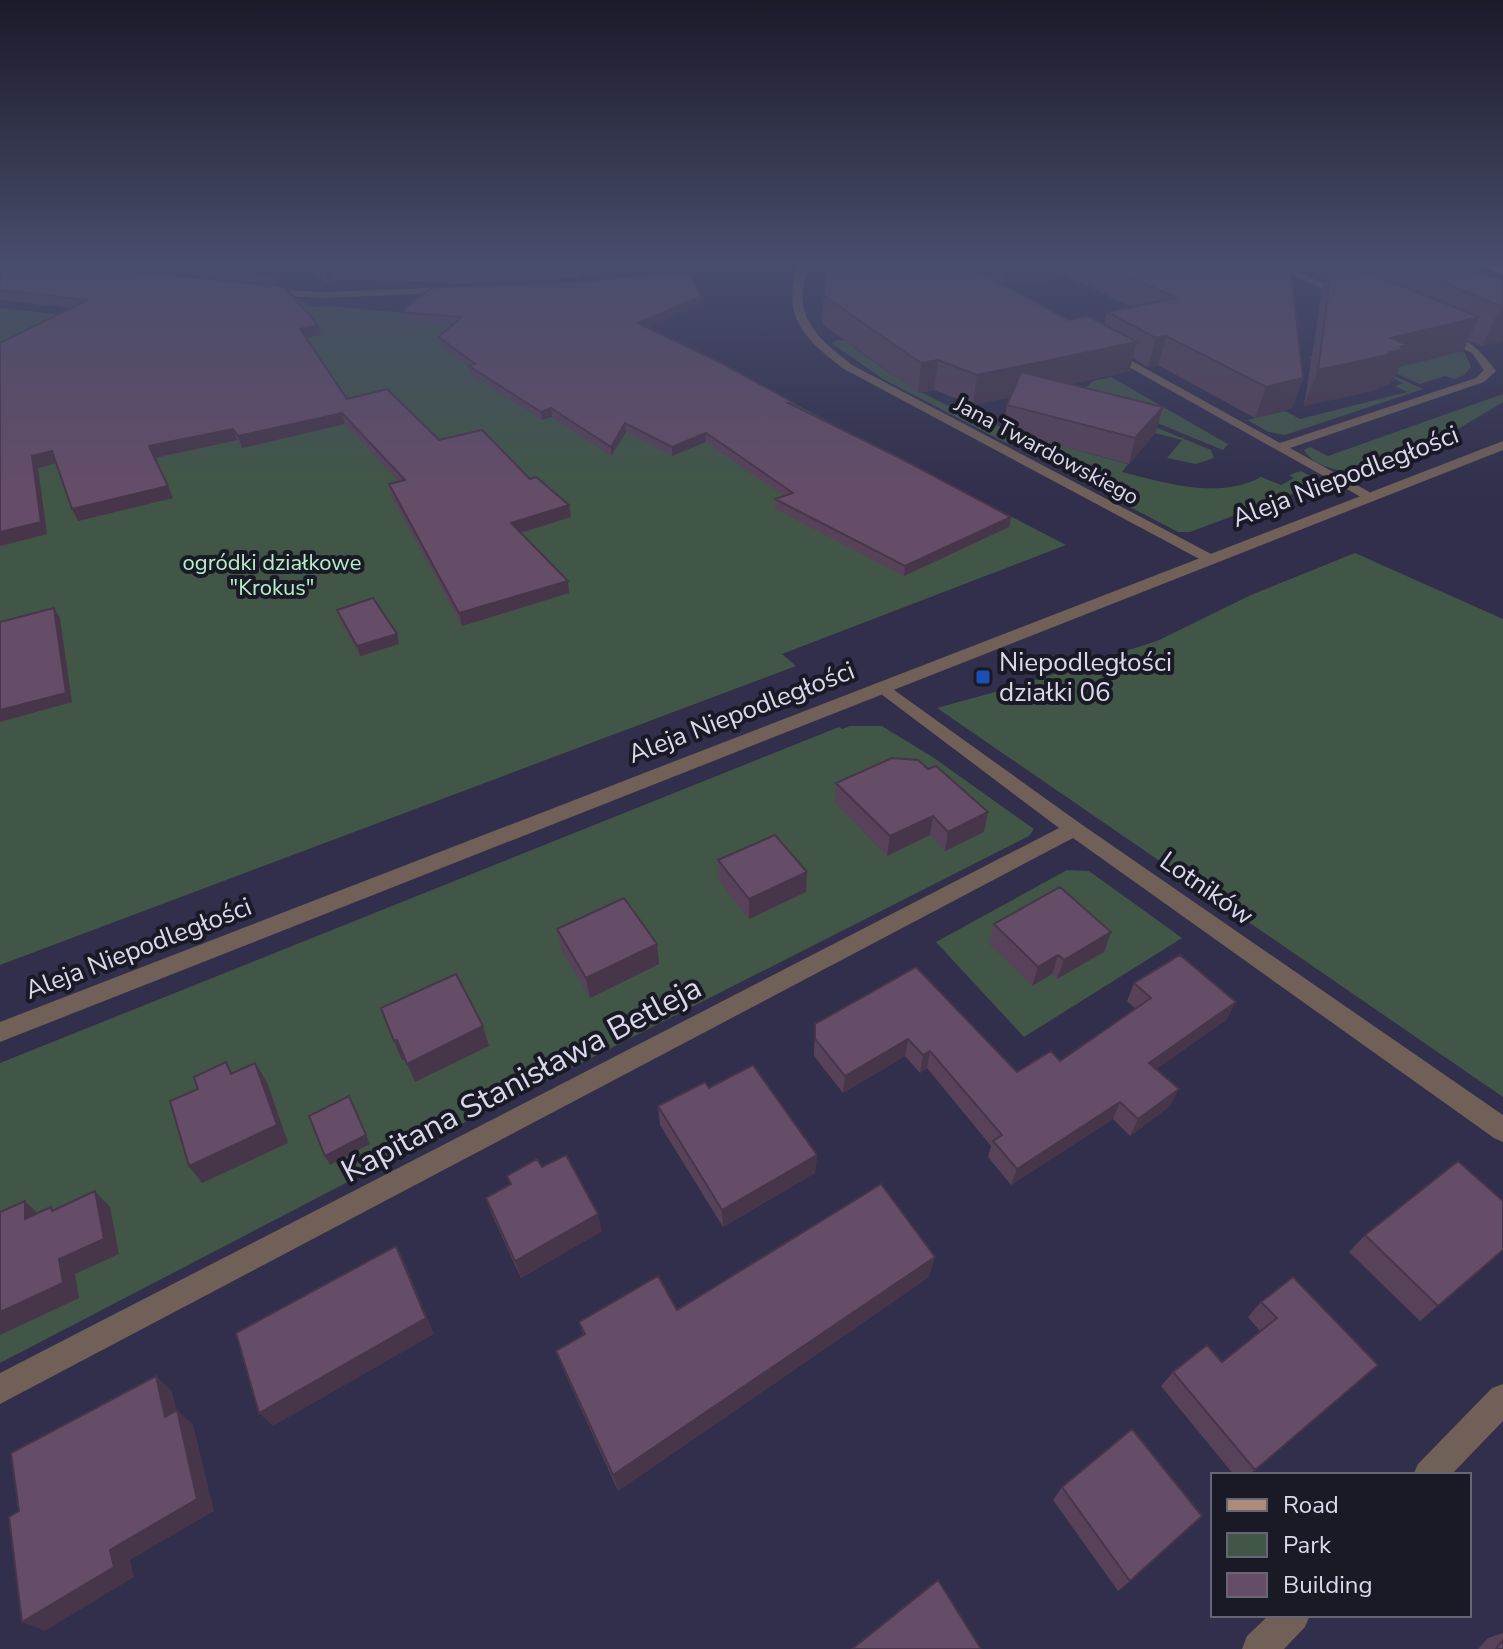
<svg xmlns="http://www.w3.org/2000/svg" width="1503" height="1649" viewBox="0 0 1503 1649" font-family="'Nunito Sans',sans-serif">
  <rect width="100%" height="100%" fill="#312f4b"/>
  <path fill="#415646" d="M118,286L303,302L311,307L329,306L666,337L1066,545L782,654L796,666L0,965V308L62,315Z
    M1391,322L1465,353L1471,367L1464,375L1454,379L1445,376L1420,384L1357,356L1363,345L1407,365L1448,355Z
    M837,340L848,341C854,350 871,359 881,367C958,421 1038,439 1128,464L1122,472C1165,483 1219,500 1261,477L1281,485L1294,478L1289,475L1301,471L1318,480L1319,484L1190,532H1178L1080,481L1093,474L1023,439L1008,444L883,379L831,343Z
    M1322,355L1357,359L1423,389L1285,435L1269,432L1247,420L1285,411L1300,419L1407,392L1395,386L1403,383L1370,368L1338,372L1308,357Z
    M1111,377L1226,443L1228,444L1223,450L1157,423L1072,401L1093,381Z
    M1503,394V402L1430,446L1348,473C1332,468 1314,466 1304,450L1310,447L1328,456Z
    M1155,427L1211,450L1214,458L1196,464L1167,458L1182,440L1151,432Z
    M1355,553L1503,619V1097L937,708L1013,687L1157,641L1251,595Z
    M850,726H882L934,758L1034,829L1029,836L390,1160L0,1363V1063L839,727L842,729Z
    M1067,870L1089,871L1182,938L1024,1037L936,942Z"/>
  <g fill="none" stroke-linecap="round" stroke-linejoin="round">
    <path fill="#706058" fill-rule="evenodd" d="M799,265H809C790,315 815,336 852,365L1215,556V562H1205L844,369C806,340 779,316 799,265Z
      M1269,265H1282L1352,296L1343,298Z
      M453,287L458,290L457,292L325,298L266,295L261,292L266,289L325,292Z
      M1440,333C1464,332 1483,353 1496,371L1484,382L1290,448L1373,494L1375,497L1368,501L1102,352L1112,350L1280,443L1476,378L1484,370L1472,353L1440,337Z
      M883,682L1081,824L1503,1115V1142L1494,1138L1073,838L0,1404V1373L1059,828L877,691L874,687Z
      M1503,1384V1421L1451,1475H1413L1418,1464L1492,1388Z
      M1269,1615H1310L1305,1627L1284,1649H1242L1247,1636Z"/>
    <path fill="#706058" fill-rule="evenodd" d="M1503,441V450L0,1042V1022Z"/>
    <path fill="#ab8c7b" fill-rule="evenodd" d="M1482,265L1503,268V274L1483,267Z"/>
  </g>
  <path fill="#574259" fill-rule="evenodd" d="M0,265L318,325L321,335L306,338L347,399L439,440L530,479L571,517L521,533L568,581L569,593L462,626L392,497L389,484L399,482L345,424L242,448L237,440L155,458L173,498L78,521L72,509L56,463L38,468L47,534L0,546V343L70,308L0,300Z
    M81,265H263L272,274L275,284Z
    M301,265H681V269L580,278L448,284V282L333,279L327,283Z
    M826,265H1290L1303,378L1292,408L1255,418L1158,365L1148,367L1133,358L1129,371L1071,384L1156,432L1129,464L1003,430L1007,405L1010,397L973,405L934,390L918,393L822,324ZM1068,276L1131,307L1107,312L1104,325L1069,320L1008,286Z
    M1326,265H1459L1503,281V341L1482,346L1468,341L1463,351L1399,367L1394,380L1391,381L1390,384L1379,387L1377,390L1304,406L1322,291L1326,280L1324,279Z
    M702,296L703,304L648,327L793,406L1011,517L1009,527L904,576L775,509V499L784,496L706,442L672,456L626,432L611,456L552,417L542,420L470,374L469,367L440,346L439,337L453,324L403,320L401,312Z
    M337,610L399,644L360,656L340,620Z
    M928,769L988,812L984,832L945,851L930,835L887,856L835,803L836,783Z
    M718,860L806,892L749,919L718,880Z
    M994,924L1111,932L1104,952L1057,979L1052,974L1032,986L989,944Z
    M557,929L657,944L659,964L590,998L561,949Z
    M916,967L1017,1072L1060,1061L1136,1009L1127,1001L1134,983L1236,1002L1226,1020L1156,1069L1170,1106L1130,1136L1113,1119L1011,1185L988,1157L991,1146L927,1068L920,1073L905,1056L843,1093L814,1056L815,1024Z
    M709,1088L817,1155L815,1173L723,1227L660,1125L658,1106Z
    M507,1176L602,1231L521,1278L492,1215L486,1198L510,1185Z
    M1365,1235L1503,1250L1420,1321L1349,1252Z
    M929,1277L618,1491L563,1369L556,1351L583,1335L579,1322Z
    M1261,1302L1378,1365L1249,1475H1234L1161,1386L1173,1372L1222,1362L1260,1331L1248,1317Z
    M1062,1487L1130,1581L1118,1591L1053,1500Z
    M1503,1633V1649H1478L1488,1638Z"/>
  <path fill="#473649" d="M327,265H330L333,279L327,283L323,268Z
    M578,265H681V269L580,278Z
    M980,265H989L986,291L972,267Z
    M1008,265H1070L1068,276L1004,287Z
    M702,296L703,304L639,331L638,323Z
    M1503,305V341L1482,346L1501,306Z
    M1479,317L1463,351L1399,367L1394,380L1391,381L1390,384L1379,387L1377,390L1304,406L1318,370L1391,338Z
    M318,325L321,335L303,339L300,329Z
    M1166,336L1158,365L1148,367L1156,338Z
    M1137,342L1129,371L973,405L977,375Z
    M938,360L934,390L918,393L921,363Z
    M1303,378L1292,408L1255,418L1266,387Z
    M1163,407L1156,432L1129,464L1135,438Z
    M551,408L552,417L542,420L541,412Z
    M342,413L345,424L242,448L238,436Z
    M625,423L626,432L611,456V447Z
    M233,429L237,440L154,458L149,446Z
    M706,433V442L672,456V447Z
    M52,451L57,463L38,468L47,534L0,546V532L32,456Z
    M168,486L173,498L78,521L72,509Z
    M569,505L571,517L513,535L511,523Z
    M1011,517L1009,527L904,576L905,566Z
    M568,581L569,593L462,626L459,613Z
    M54,608L60,618L72,702L0,722V710Z
    M397,634L399,644L360,656L357,646Z
    M988,812L984,832L945,851L948,832Z
    M933,816L930,835L887,856L890,836Z
    M807,872L806,892L749,919V899Z
    M1111,932L1104,952L1057,979L1064,960Z
    M657,944L659,964L590,998L586,978Z
    M1058,955L1052,974L1032,986L1038,967Z
    M1236,1002L1226,1020L1141,1080L1149,1063Z
    M483,1026L489,1046L415,1082L407,1064Z
    M908,1039L905,1056L843,1093L845,1076Z
    M397,1040L405,1059L402,1060L394,1041Z
    M930,1051L927,1068L920,1073L923,1055Z
    M255,1063L267,1082L288,1143L202,1183L189,1166Z
    M1179,1089L1170,1106L1130,1136L1138,1119Z
    M1120,1102L1113,1119L1011,1185L1017,1169Z
    M353,1105L370,1144L330,1165L325,1156Z
    M817,1155L815,1173L723,1227L722,1210Z
    M95,1191L110,1207L119,1254L75,1274L79,1298L0,1335V1312Z
    M25,1201L41,1217L25,1219Z
    M598,1214L602,1231L521,1278L515,1261Z
    M396,1246L405,1263L434,1334L273,1426L259,1413Z
    M935,1257L929,1277L618,1491L613,1475Z
    M156,1376L172,1391L181,1431L165,1417Z
    M177,1410L193,1424L214,1511L130,1560L134,1577L45,1631L22,1622L110,1550Z"/>
  <path fill="#654d68" stroke="#473649" stroke-width="2" d="M0,265H75L285,287L318,325L300,329L347,399L387,389L439,440L482,430L530,479L536,477L569,505L511,523L568,581L459,613L389,484L405,480L342,413L238,436L233,429L149,446L168,486L72,509L52,451L32,456L41,522L0,532V343L87,300L0,290Z
    M180,265H263L272,274Z
    M377,265H530L445,269L447,268Z
    M826,265H980L972,267L1069,320L1088,316L1137,342L977,375L938,360L921,363L824,296Z
    M1106,265H1290L1303,378L1266,387L1166,336L1156,338L1107,312L1176,298Z
    M1332,265H1350L1479,317L1391,338L1408,345L1401,347L1405,349L1388,353L1392,354L1318,370Z
    M1399,265H1459L1503,281V305L1501,306Z
    M687,271L702,296L638,323L721,363L793,402L788,403L900,458L1011,517L905,566L775,499L793,493L706,433L672,447L625,423L611,447L551,408L541,412L469,366L475,364L439,337L461,317L401,312L431,288L579,282Z
    M1021,372L1163,407L1135,438L1007,405Z
    M373,598L397,634L357,646L337,610Z
    M54,608L66,693L0,710V622Z
    M892,758L918,760L928,769L936,766L988,812L948,832L933,816L890,836L836,783Z
    M775,835L807,872L749,899L718,860Z
    M1060,887L1111,932L1064,960L1058,955L1038,967L994,924Z
    M624,898L657,944L586,978L557,929Z
    M1180,955L1236,1002L1149,1063L1179,1089L1138,1119L1120,1102L1017,1169L993,1141L1002,1135L930,1051L923,1055L908,1039L845,1076L815,1039V1024L916,967L1017,1072L1051,1051L1060,1061L1151,998L1134,983Z
    M456,974L483,1026L407,1064L397,1040L394,1041L381,1008Z
    M226,1062L231,1074L255,1063L277,1125L189,1166L170,1101L198,1089L194,1077Z
    M753,1065L817,1155L722,1210L658,1106L705,1082L709,1088Z
    M349,1096L366,1135L325,1156L309,1116Z
    M566,1155L598,1214L515,1261L486,1198L511,1184L507,1176L537,1159L542,1167Z
    M1458,1161L1503,1201V1250L1438,1306L1365,1235Z
    M881,1184L935,1257L613,1475L556,1351L585,1334L579,1322L658,1276L677,1310Z
    M95,1191L104,1239L59,1259L63,1283L0,1312V1212L25,1201V1219L51,1207L52,1211Z
    M396,1246L426,1318L259,1413L236,1333Z
    M1293,1277L1378,1365L1255,1470L1173,1372L1207,1345L1222,1362L1277,1318L1261,1302Z
    M156,1376L165,1417L177,1410L197,1499L110,1550L114,1567L22,1622L9,1517L19,1511L11,1453Z
    M1132,1429L1202,1516L1130,1581L1062,1487Z
    M938,1580L981,1649H852Z
    M1503,1640V1649H1496Z"/>
  <linearGradient id="sky" x2="0" y2="1"><stop stop-color="#1b1a29"/><stop offset="0.53" stop-color="#484d6c"/><stop offset="1" stop-color="#484d6c" stop-opacity="0"/></linearGradient>
  <rect width="1503" height="496" fill="url(#sky)"/>
  <rect fill="#1a4fb4" stroke="#1a1926" stroke-width="3" x="975" y="669" width="16" height="16" rx="4"/>
  <g text-anchor="middle" stroke-width="8" stroke-linejoin="round" paint-order="stroke">
    <g font-size="22" fill="#d9d9eb" stroke="#1a1926">
      <text transform="translate(1047 450) rotate(28)" y="8">Jana Twardowskiego</text>
    </g>
    <g font-size="22" fill="#b6f0c5" stroke="#1a1926">
      <text x="272" y="570">ogródki działkowe<tspan x="272" dy="25">"Krokus"</tspan></text>
    </g>
    <g font-size="26" fill="#d9d9eb" stroke="#1a1926">
      <text transform="translate(1345 476) rotate(-21)" y="9">Aleja Niepodległości</text>
      <text transform="translate(741 712) rotate(-21)" y="9">Aleja Niepodległości</text>
      <text transform="translate(1207 888) rotate(35)" y="9">Lotników</text>
      <text transform="translate(138 948) rotate(-21)" y="9">Aleja Niepodległości</text>
    </g>
    <g font-size="26" fill="#d9d9eb" stroke="#1a1926" text-anchor="start">
      <text x="999" y="671">Niepodległości<tspan x="999" dy="30">działki 06</tspan></text>
    </g>
    <g font-size="32" fill="#d9d9eb" stroke="#1a1926">
      <text transform="translate(521 1079) rotate(-28)" y="11">Kapitana Stanisława Betleja</text>
    </g>
  </g>
  <rect x="1211" y="1473" width="260" height="144" fill="#1a1926" stroke="#666675" stroke-width="2"/>
  <rect x="1227" y="1499" width="40" height="12" fill="#ab8c7b" stroke="#666675" stroke-width="2"/>
  <text x="1283" y="1513" font-size="24" fill="#d9d9eb">Road</text>
  <rect x="1227" y="1533" width="40" height="24" fill="#415646" stroke="#666675" stroke-width="2"/>
  <text x="1283" y="1553" font-size="24" fill="#d9d9eb">Park</text>
  <rect x="1227" y="1573" width="40" height="24" fill="#654d68" stroke="#666675" stroke-width="2"/>
  <text x="1283" y="1593" font-size="24" fill="#d9d9eb">Building</text>
</svg>
